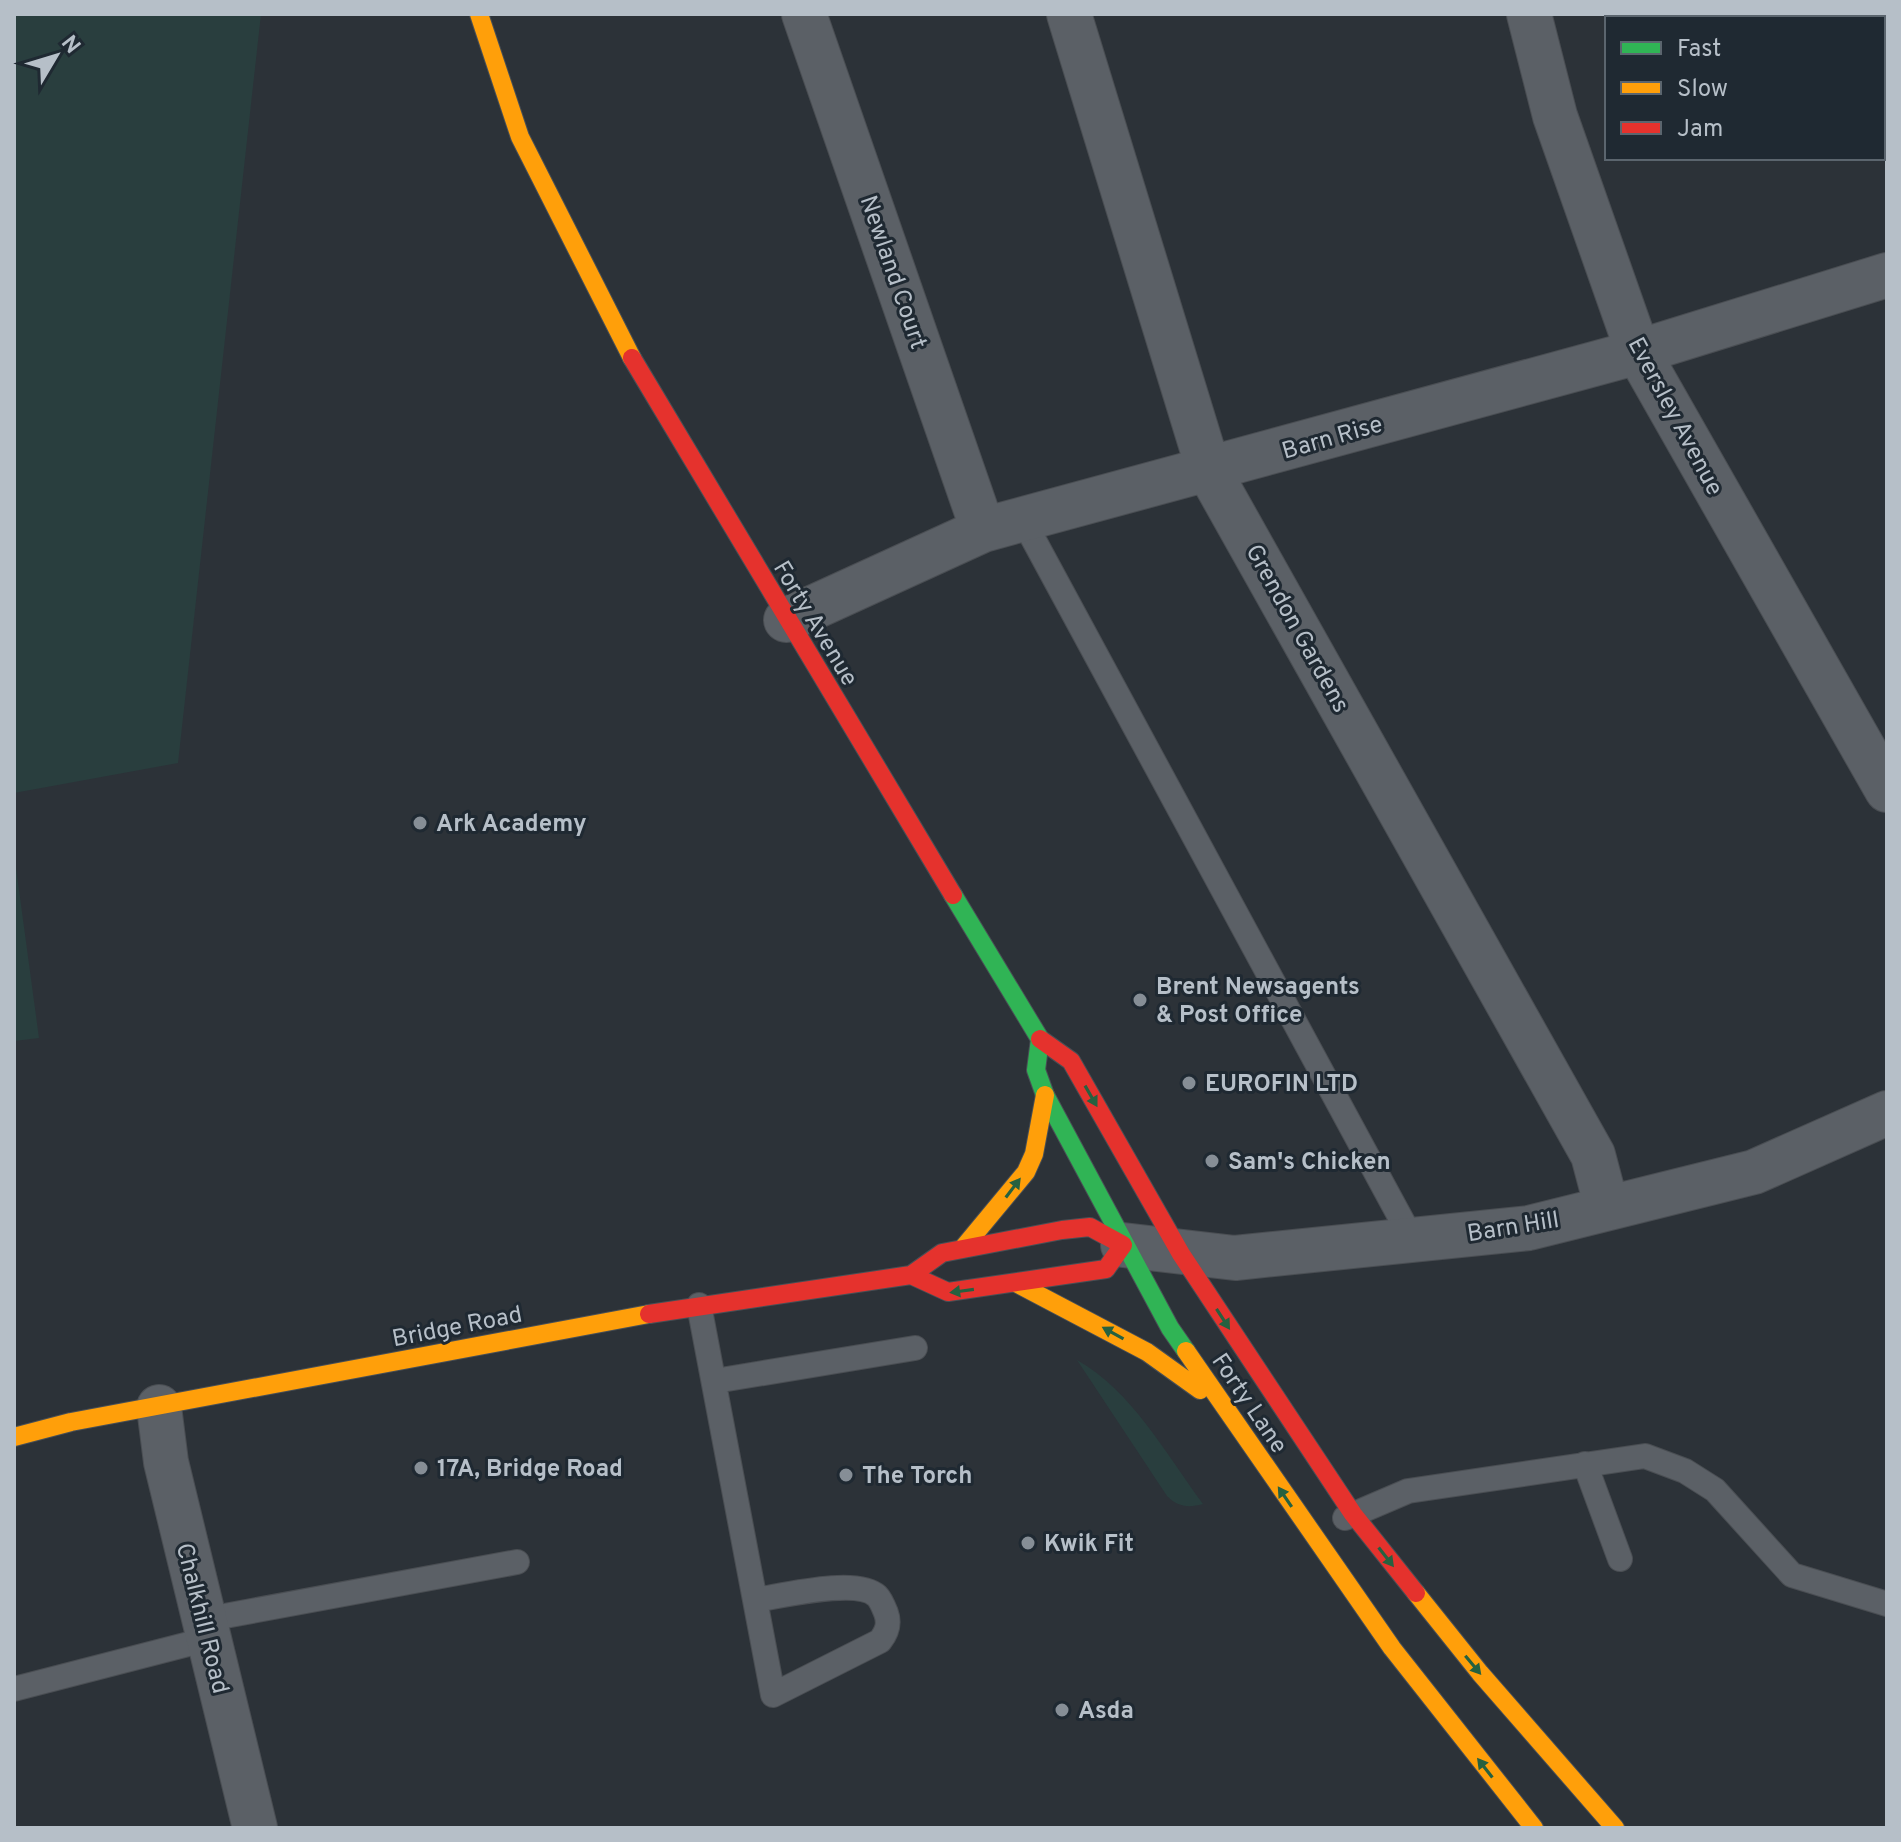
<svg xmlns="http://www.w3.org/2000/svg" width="1901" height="1842" viewBox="0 0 1901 1842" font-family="Overpass,sans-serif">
  <rect width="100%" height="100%" fill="#2c3238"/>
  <path fill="#293e3e" d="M14,14H261L178,763L14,793Z
    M14,853L39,1038L14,1041Z
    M1077,1360C1132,1391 1166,1454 1203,1504C1188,1508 1178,1507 1167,1496Z"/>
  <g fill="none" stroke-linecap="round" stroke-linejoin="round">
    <g stroke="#4a4e53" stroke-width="26">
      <path id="lane" d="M1023,520L1412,1239
        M699,1305L773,1695L880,1641C887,1632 890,1624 886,1613C884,1608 881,1600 877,1596C857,1577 782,1596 755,1600
        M715,1381L915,1348
        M1585,1464L1620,1559
        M1345,1518L1408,1491L1645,1456L1685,1471L1715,1490L1792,1575L1887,1604
        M203,1620L517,1562
        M14,1689L208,1639"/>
    </g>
    <g stroke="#4a4e53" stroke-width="46">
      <path id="street" d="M804,14L983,530
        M1069,14L1209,471L1593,1155L1607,1208
        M1529,14L1555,116L1638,352L1887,790
        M786,620L983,530L1638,352L1887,275
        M1123,1245L1235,1258L1529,1228L1754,1172L1887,1113
        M159,1407L166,1462L255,1828"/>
    </g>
    <g stroke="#494f55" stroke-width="20">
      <path id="fast" d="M953,895L1040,1039L1036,1070L1045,1095L1170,1328L1186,1351"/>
    </g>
    <g stroke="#494f55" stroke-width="20">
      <path id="slow" d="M479,14L520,137L632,358
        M963,1248L1026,1172L1034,1154L1045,1095
        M1016,1283L1147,1352L1200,1390
        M1186,1351L1392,1648L1534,1828
        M14,1437L71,1422L649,1314
        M1416,1593L1480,1673L1615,1828"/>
    </g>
    <g stroke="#494f55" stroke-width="20">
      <path id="jam" d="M632,358L953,895
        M1040,1039L1071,1061L1181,1254L1353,1514L1416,1593
        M911,1275L948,1292L1106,1269L1123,1245
        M649,1314L911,1275L942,1253L1062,1230L1090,1227L1123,1245"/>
    </g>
    <use href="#lane" stroke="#5b6066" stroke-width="24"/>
    <use href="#street" stroke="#5b6066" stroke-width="44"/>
    <use href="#fast" stroke="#30b455" stroke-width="18"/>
    <use href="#slow" stroke="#ff9f0a" stroke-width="18"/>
    <use href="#jam" stroke="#e5322d" stroke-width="18"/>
  </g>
  <defs><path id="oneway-solid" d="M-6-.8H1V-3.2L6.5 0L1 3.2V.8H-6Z" transform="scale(2)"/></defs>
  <g fill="#266140">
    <use href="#oneway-solid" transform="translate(1091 1096) rotate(60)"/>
    <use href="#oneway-solid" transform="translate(1013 1188) rotate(-53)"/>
    <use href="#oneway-solid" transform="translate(962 1291) rotate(172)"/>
    <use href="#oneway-solid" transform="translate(1223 1319) rotate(57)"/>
    <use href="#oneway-solid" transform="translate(1113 1333) rotate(-151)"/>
    <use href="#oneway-solid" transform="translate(1285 1497) rotate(-124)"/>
    <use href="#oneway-solid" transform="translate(1386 1557) rotate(52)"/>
    <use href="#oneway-solid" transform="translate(1473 1665) rotate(50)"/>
    <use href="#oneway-solid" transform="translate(1485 1768) rotate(-128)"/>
  </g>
  <g fill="#868e96" stroke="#1f2932" stroke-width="3">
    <circle cx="420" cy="823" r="8"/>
    <circle cx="1140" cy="1000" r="8"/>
    <circle cx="1189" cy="1083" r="8"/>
    <circle cx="1212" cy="1161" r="8"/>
    <circle cx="421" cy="1468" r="8"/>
    <circle cx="846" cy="1475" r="8"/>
    <circle cx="1028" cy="1543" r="8"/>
    <circle cx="1062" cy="1710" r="8"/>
  </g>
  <g text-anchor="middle" stroke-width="6" stroke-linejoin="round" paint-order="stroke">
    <g font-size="24" fill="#b6bfc8" stroke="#1f2932">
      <text transform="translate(894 272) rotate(71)" y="8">Newland Court</text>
      <text transform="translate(1676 416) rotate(62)" y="8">Eversley Avenue</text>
      <text transform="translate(1332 437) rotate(-16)" y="8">Barn Rise</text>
      <text transform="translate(816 623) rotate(59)" y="8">Forty Avenue</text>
      <text transform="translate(1298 628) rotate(61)" y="8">Grendon Gardens</text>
      <text transform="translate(1513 1226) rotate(-9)" y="8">Barn Hill</text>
      <text transform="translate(457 1326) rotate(-11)" y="8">Bridge Road</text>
      <text transform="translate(1250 1403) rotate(56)" y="8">Forty Lane</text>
      <text transform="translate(203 1618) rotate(76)" y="8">Chalkhill Road</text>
    </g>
    <g font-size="24" font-weight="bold" fill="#b6bfc8" stroke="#1f2932" text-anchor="start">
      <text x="436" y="831">Ark Academy</text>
      <text x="1156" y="994">Brent Newsagents<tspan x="1156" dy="28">&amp; Post Office</tspan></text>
      <text x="1205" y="1091">EUROFIN LTD</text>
      <text x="1228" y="1169">Sam's Chicken</text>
      <text x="437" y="1476">17A, Bridge Road</text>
      <text x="862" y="1483">The Torch</text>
      <text x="1044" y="1551">Kwik Fit</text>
      <text x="1078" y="1718">Asda</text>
    </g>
  </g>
  <rect width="1901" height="1842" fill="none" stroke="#b6bfc8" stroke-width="32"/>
  <rect x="1605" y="16" width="280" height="144" fill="#1f2932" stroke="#5b656e" stroke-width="2"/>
  <rect x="1621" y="42" width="40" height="12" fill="#30b455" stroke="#5b656e" stroke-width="2"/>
  <text x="1677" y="56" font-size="24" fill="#b6bfc8">Fast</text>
  <rect x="1621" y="82" width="40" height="12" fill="#ff9f0a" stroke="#5b656e" stroke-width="2"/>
  <text x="1677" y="96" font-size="24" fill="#b6bfc8">Slow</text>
  <rect x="1621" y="122" width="40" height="12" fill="#e5322d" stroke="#5b656e" stroke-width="2"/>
  <text x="1677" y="136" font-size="24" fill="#b6bfc8">Jam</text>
  <g transform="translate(56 56) rotate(52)" stroke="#1f2932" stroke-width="6" paint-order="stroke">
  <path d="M0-6L14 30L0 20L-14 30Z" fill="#b6bfc8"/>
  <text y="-12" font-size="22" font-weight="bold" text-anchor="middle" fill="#b6bfc8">N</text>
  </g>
</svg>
